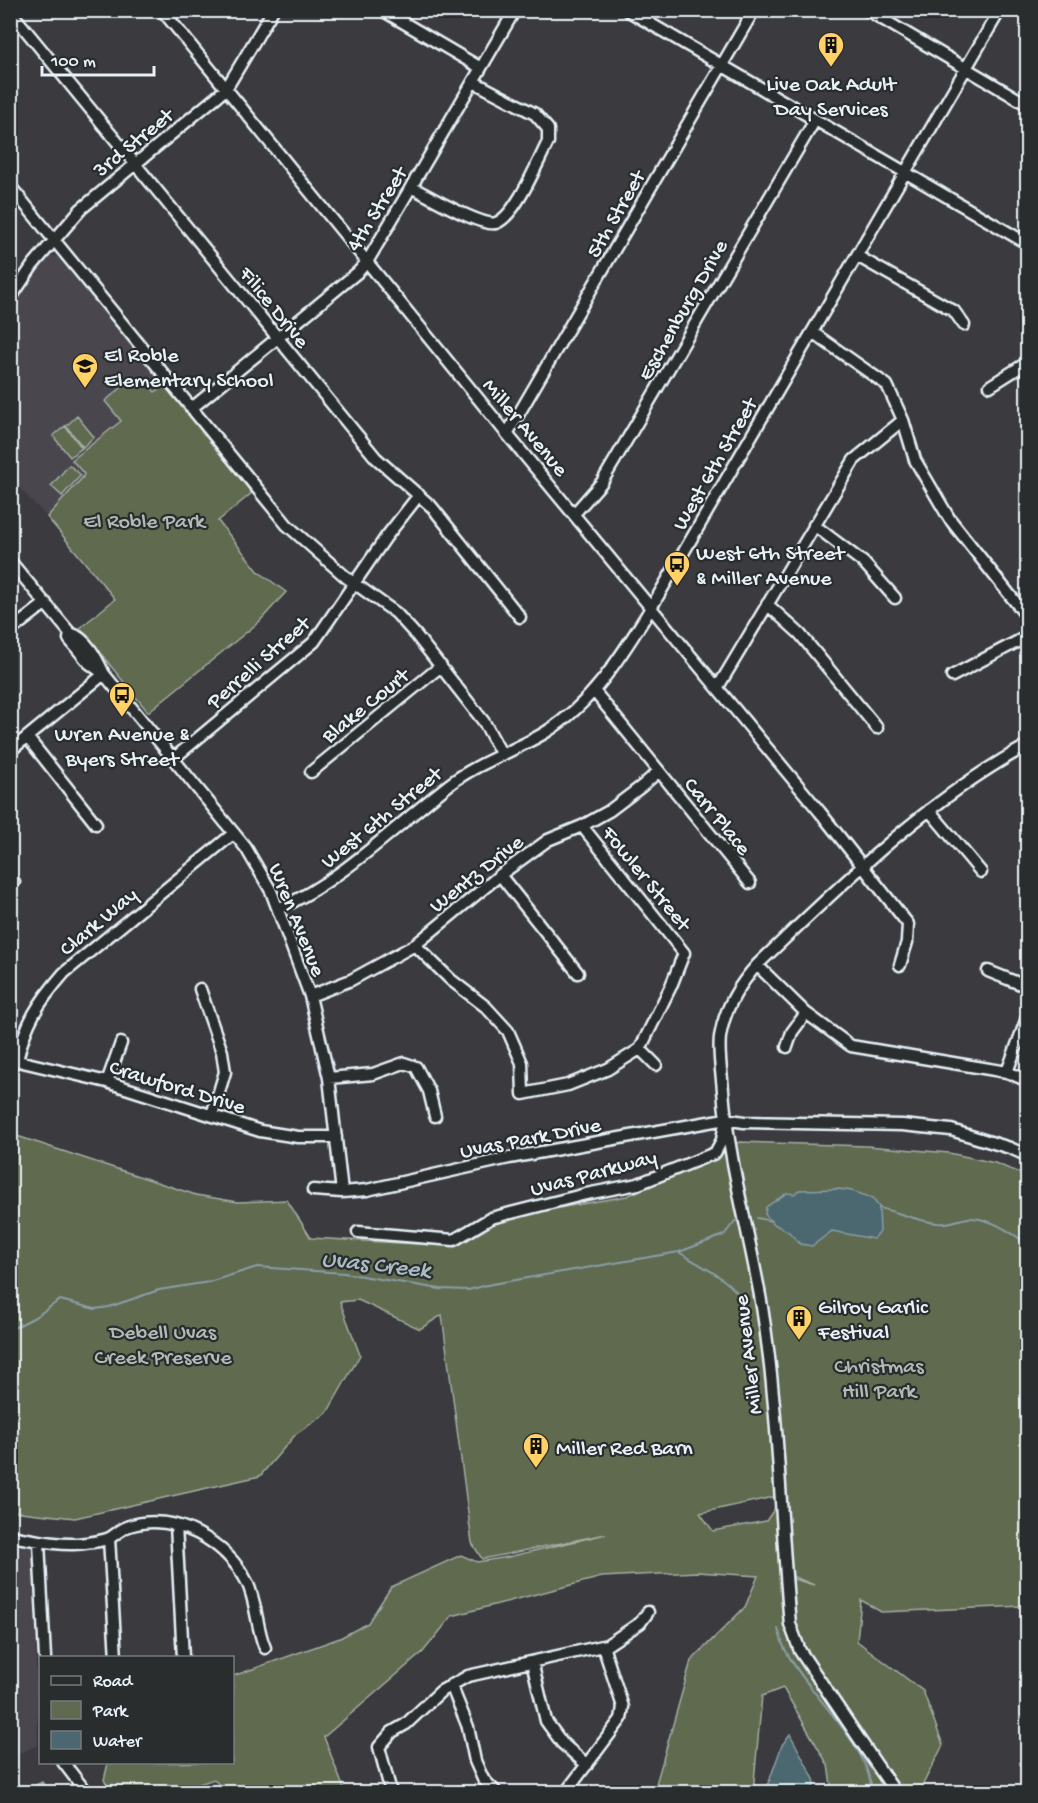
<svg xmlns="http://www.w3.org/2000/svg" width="1038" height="1803" viewBox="0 0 1038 1803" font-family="'Gochi Hand',sans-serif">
  <rect width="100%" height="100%" fill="#3a3a3f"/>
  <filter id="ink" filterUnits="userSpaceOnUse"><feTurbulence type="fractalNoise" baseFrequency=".0167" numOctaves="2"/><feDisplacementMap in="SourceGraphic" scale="12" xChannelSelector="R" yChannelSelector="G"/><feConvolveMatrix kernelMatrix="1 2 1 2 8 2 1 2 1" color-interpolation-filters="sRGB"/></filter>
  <g filter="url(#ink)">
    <path fill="#48464e" d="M50,256H56L62,259L164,385L73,460L84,474L83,477L47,517L11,479V310L43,263Z
      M11,1544L33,1548L38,1745L11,1757Z"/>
    <path fill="#5f6a50" stroke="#a4aea4" stroke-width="1.5" fill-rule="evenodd" d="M142,377L155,392L164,385L252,493L218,521L259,572L286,592L259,622L148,712L80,628L115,599L47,517L83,477L84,474L72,460L121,421L105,401L131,380Z
      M77,416L94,437L83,447L66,426Z
      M65,426L82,448L70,457L53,436Z
      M69,465L81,475L62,496L51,486Z
      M11,1134L196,1195L238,1202L287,1200L311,1238L453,1246L482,1228L513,1216L627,1196L718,1156L739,1142L867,1146L949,1153L995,1163L1027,1176V1606L881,1612L861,1600L857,1641L923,1691L943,1745L919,1792H832L828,1765L783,1688L762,1696L753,1792H656V1784L691,1661L745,1607L758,1576L697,1572L602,1577L452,1616L423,1652L324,1737L345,1792H225L214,1779L175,1792H111L104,1780L108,1763L232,1762L233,1676L340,1638L368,1623L391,1587L461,1555L477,1562L508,1557L606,1534L482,1559L472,1543L442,1315L420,1329L358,1300L340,1302L360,1355L327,1413L296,1434L260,1476L75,1518L11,1511ZM787,1494L789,1575L814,1585L780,1575L777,1505L766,1521L713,1531L700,1513Z
      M42,1782L48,1792H11V1788H30Z"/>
    <path fill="#4c6770" stroke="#8a9ea6" stroke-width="1.5" d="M839,1189L852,1191L872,1198L879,1207L880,1232L873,1239L832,1231L812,1246L800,1244L789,1232L772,1223L765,1214L766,1207L787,1193L794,1194L799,1190Z
      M790,1734L814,1779L815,1783L810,1792H773L768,1789V1784L782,1745Z"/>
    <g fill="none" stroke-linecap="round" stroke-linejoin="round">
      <path stroke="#8a9ea6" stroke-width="2" d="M879,1208C899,1212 916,1221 937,1223C947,1225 958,1219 969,1218C990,1217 1011,1233 1028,1244
        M757,1218L772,1221
        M680,1253C704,1267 731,1280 746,1304
        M10,1330L35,1317L60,1300L95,1309L109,1307L159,1290L209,1282L257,1267L344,1273L440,1289L468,1290L492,1284L679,1252L724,1235L735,1221L740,1219
        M778,1629C781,1637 782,1645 786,1651C809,1696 868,1741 872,1792"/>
      <g stroke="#e8f1f8" stroke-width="15">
        <path id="minor" d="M162,10L507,434L820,812L908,924L907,942L900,965
          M382,10L481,68
          M627,10L1028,244
          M867,10L1028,105
          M10,11L376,458L432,507L520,617
          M10,186L287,525L347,578L396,613L416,635L484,722L502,755
          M411,187C427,195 481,227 496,223C516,216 538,161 548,142V129L535,114L474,82
          M857,256L954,311L964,325
          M10,299L33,265L81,209L226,89L273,10
          M812,332L887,385L903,420L915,460L949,518L1028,618
          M990,386L1028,362
          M192,408L358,272L367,262L515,10
          M507,434L754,10
          M574,514L602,482L815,120
          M814,525L864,563L895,598
          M10,561L70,633L69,639L89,663L104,674
          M767,604L800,634L877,728
          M10,631L46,603
          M70,633C87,638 97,659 104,674L246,848L271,891L310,996L329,1078L342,1192
          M952,676L1028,636
          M718,687L854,460L903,420
          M594,691L750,883
          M27,737L96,824
          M10,751L104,674
          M173,759L314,642L386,537L419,495
          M311,772L441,666
          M929,810L981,872
          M500,875L578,973
          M10,885L14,882
          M278,909C343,880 394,827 450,784C479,762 515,751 546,732C594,702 622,654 651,608L1000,10
          M415,945L451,980L486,1007L508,1031L522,1063L523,1094L568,1085L608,1069L640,1049L671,986L684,953L582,826
          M757,965L806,1013L851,1046L1007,1072L1028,1081
          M988,971L1028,987
          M200,989L222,1052L225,1072L212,1115
          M310,996L351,980L415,945L500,875L548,840L582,826L609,811L642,786L659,771
          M787,1047L792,1032L806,1013
          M640,1049L656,1065
          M10,1059L107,1082L260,1131L298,1137H336
          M17,1060C26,1022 38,1003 64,973L234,833
          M1007,1072L1028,1015
          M329,1078L373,1074L404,1063L416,1067L429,1091L435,1116
          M107,1082L121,1043
          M313,1190L342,1192L367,1190L509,1158L725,1119L744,1122L902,1125L951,1130L1010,1148L1028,1156
          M358,1232L454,1240L491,1218L586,1194L638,1184L715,1153L722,1140L724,1128
          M176,1525L183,1658
          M10,1536C31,1539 52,1545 74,1544C81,1544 104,1541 110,1538C116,1534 121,1529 129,1526C174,1511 227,1542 247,1582C257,1603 256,1627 265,1648
          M109,1538L116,1658
          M39,1542L45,1658
          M532,1662L546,1721L562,1743L587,1765
          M451,1685L468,1727L475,1761L483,1779L496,1792
          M63,1762L86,1792
          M391,1792L379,1747L392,1732L406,1724L441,1691L468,1676L607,1645L640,1623L648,1612
          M566,1792L621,1719L623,1707L603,1646
          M895,1792L800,1651L790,1624C780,1519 779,1411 762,1307C750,1235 729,1164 723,1091C722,1074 718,1055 720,1037C724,1010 739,985 757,965C841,885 925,801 1028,745"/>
      </g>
      <use href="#minor" stroke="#2a2d2e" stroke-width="10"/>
    </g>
  </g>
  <defs>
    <g id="building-pin" transform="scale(1.35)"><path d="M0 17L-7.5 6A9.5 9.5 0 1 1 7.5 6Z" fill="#ffd166" stroke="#2a2d2e"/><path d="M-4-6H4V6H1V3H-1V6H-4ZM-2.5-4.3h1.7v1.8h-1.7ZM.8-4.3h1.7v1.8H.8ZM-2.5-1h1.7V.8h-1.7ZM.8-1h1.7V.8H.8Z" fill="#111"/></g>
    <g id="school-pin" transform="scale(1.35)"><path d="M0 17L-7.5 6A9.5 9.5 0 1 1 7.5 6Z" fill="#ffd166" stroke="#2a2d2e"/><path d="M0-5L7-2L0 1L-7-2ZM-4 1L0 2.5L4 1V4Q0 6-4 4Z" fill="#111"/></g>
    <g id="bus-pin" transform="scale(1.35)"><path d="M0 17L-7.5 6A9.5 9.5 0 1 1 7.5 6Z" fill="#ffd166" stroke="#2a2d2e"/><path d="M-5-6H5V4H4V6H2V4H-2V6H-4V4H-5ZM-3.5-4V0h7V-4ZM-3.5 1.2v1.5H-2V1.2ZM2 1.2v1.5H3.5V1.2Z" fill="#111"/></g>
  </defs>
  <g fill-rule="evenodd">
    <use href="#building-pin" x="831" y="45"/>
    <use href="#school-pin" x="85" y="366"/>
    <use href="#bus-pin" x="677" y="564"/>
    <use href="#bus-pin" x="122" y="695"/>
    <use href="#building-pin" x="799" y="1318"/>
    <use href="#building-pin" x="536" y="1446"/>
  </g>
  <g text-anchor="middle" stroke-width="4.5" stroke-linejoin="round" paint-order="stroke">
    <g font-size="22" fill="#e8f1f8" stroke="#2a2d2e" text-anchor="start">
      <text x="831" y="90" text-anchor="middle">Live Oak Adult<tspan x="831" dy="25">Day Services</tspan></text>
      <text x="104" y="361">El Roble<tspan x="104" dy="25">Elementary School</tspan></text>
      <text x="696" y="559">West 6th Street<tspan x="696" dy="25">&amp; Miller Avenue</tspan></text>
      <text x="122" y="740" text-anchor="middle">Wren Avenue &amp;<tspan x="122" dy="25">Byers Street</tspan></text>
      <text x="818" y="1313">Gilroy Garlic<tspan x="818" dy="25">Festival</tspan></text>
      <text x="556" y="1454">Miller Red Barn</text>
    </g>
    <g font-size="22" fill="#e8f1f8" stroke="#2a2d2e">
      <text transform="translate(132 141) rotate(-39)" y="8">3rd Street</text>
      <text transform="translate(375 208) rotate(-58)" y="8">4th Street</text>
      <text transform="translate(614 213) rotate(-60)" y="8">5th Street</text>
      <text transform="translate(276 306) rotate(51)" y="8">Filice Drive</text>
      <text transform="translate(681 309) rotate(-60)" y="8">Eschenburg Drive</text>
      <text transform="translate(527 426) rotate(50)" y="8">Miller Avenue</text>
      <text transform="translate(713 463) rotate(-60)" y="8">West 6th Street</text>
      <text transform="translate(257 661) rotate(-41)" y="8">Perrelli Street</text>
      <text transform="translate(364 704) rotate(-39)" y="8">Blake Court</text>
      <text transform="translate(719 815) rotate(51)" y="8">Carr Place</text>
      <text transform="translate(380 816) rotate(-39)" y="8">West 6th Street</text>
      <text transform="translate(475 872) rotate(-38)" y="8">Wentz Drive</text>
      <text transform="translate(648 877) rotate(51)" y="8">Fowler Street</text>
      <text transform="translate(299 919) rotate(68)" y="8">Wren Avenue</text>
      <text transform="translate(97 920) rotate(-40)" y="8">Clark Way</text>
      <text transform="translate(178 1085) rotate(17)" y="8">Crawford Drive</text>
      <text transform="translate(530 1136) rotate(-11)" y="8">Uvas Park Drive</text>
      <text transform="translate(593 1171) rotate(-15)" y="8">Uvas Parkway</text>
      <text transform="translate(746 1355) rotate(-97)" y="8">Miller Avenue</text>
    </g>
    <g font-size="22" fill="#b1bbb5" stroke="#2a2d2e">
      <text x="144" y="527">El Roble Park</text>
      <text x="163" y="1338">Debell Uvas<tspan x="163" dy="25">Creek Preserve</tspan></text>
      <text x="879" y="1372">Christmas<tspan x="879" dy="25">Hill Park</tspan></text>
    </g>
    <g font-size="24" font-style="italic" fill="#aabac2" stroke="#2a2d2e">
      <text transform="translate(376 1263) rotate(6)" y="8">Uvas Creek</text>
    </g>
  </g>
  <rect width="1038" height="1803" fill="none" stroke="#2a2d2e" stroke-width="36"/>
  <rect x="18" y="18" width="1002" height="1767" fill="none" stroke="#e8f1f8" stroke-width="2" filter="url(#ink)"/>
  <rect x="39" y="1656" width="195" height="108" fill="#2a2d2e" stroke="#767b7f" stroke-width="1.5"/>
  <rect x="51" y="1676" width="30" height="9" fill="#2a2d2e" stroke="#767b7f" stroke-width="1.5"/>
  <text x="93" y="1686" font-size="18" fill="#e8f1f8">Road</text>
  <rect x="51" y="1701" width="30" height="18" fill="#5f6a50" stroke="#767b7f" stroke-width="1.5"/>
  <text x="93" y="1716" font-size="18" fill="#e8f1f8">Park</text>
  <rect x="51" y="1731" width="30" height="18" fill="#4c6770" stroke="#767b7f" stroke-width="1.5"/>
  <text x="93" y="1746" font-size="18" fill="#e8f1f8">Water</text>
  <path d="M42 66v9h112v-9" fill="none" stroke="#e8f1f8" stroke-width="3"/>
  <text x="51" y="66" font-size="18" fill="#e8f1f8" stroke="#2a2d2e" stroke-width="4.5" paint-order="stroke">100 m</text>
</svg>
